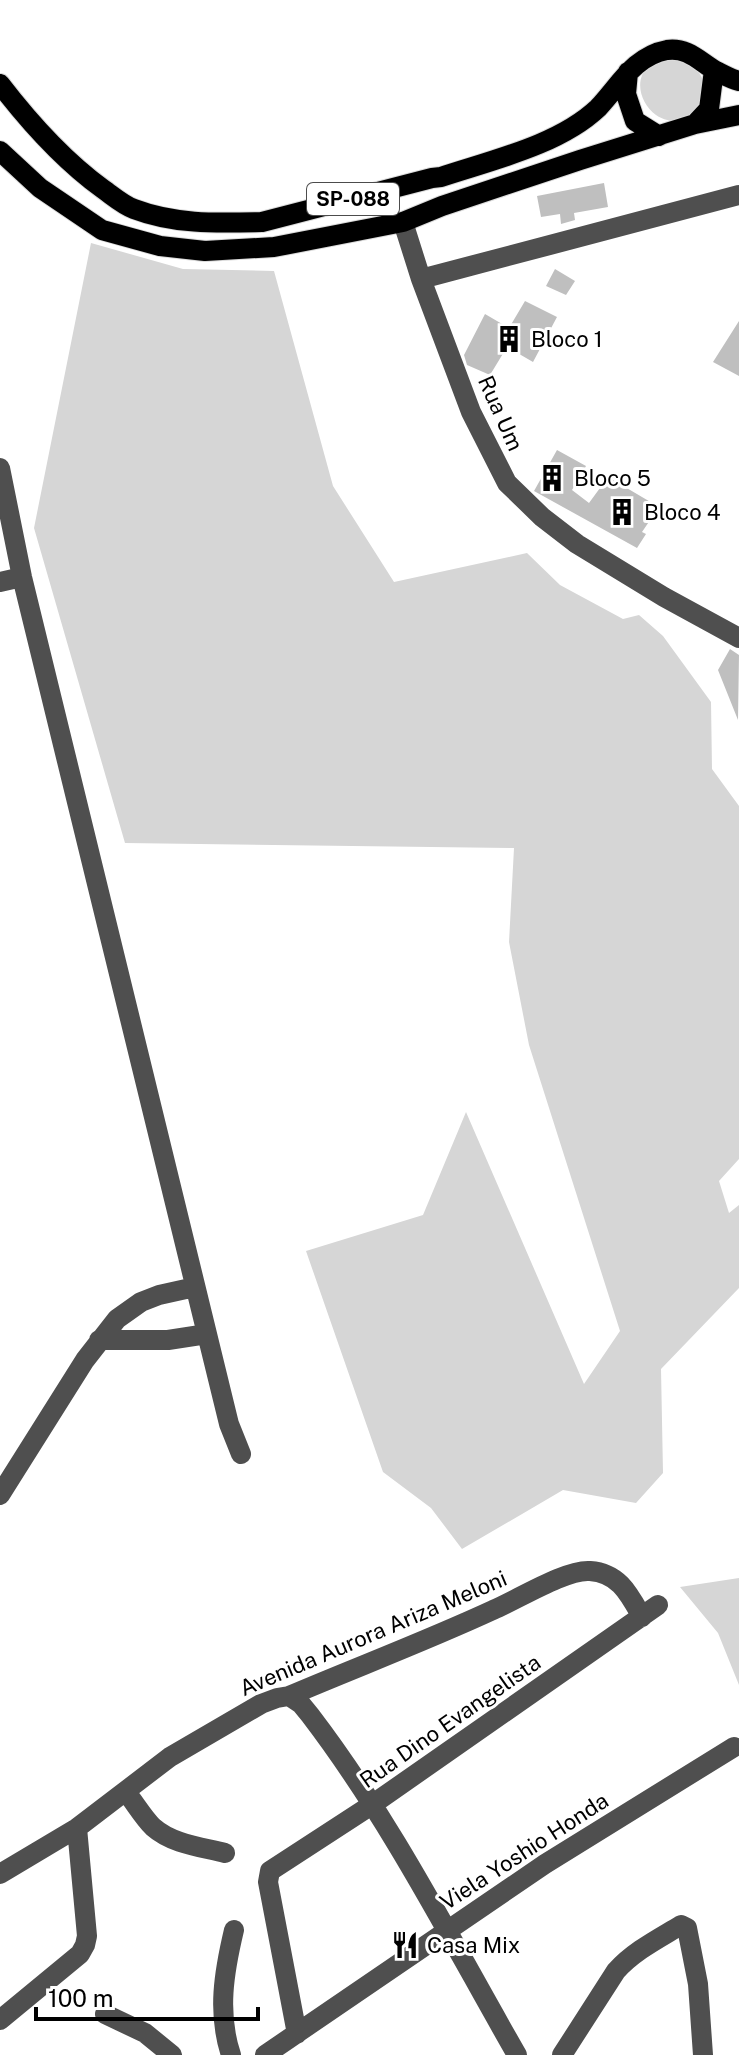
<svg xmlns="http://www.w3.org/2000/svg" width="739" height="2055" viewBox="0 0 739 2055" font-family="'Public Sans',sans-serif">
  <rect width="100%" height="100%" fill="#fff"/>
  <path fill="#d6d6d6" d="M681,57C706,76 707,79 699,109L680,122C671,121 663,120 656,115C640,104 633,78 650,65C657,59 672,59 681,57Z
    M91,243L183,269L274,271L333,486L394,582L527,553L560,585L623,619L639,615L663,636L711,702L712,769L739,806V1159L719,1181L729,1213L739,1205V1288L661,1369L663,1473L636,1503L563,1490L462,1549L431,1508L383,1472L306,1251L423,1215L466,1112L584,1384L620,1331L529,1045L509,942L514,848L125,843L34,528Z
    M739,1578V1685L718,1633L680,1587Z"/>
  <path fill="#bfbfbf" d="M604,183L608,207L574,213L575,220L561,224L560,214L541,217L537,196Z
    M555,269L575,281L566,295L546,286Z
    M525,301L557,317L533,362L507,347L490,375L467,365L464,355L485,314L509,328Z
    M739,321V376L713,362Z
    M557,450L586,466L572,490L589,503L608,477L659,507L642,532L646,534L637,548L534,491Z
    M730,649L739,655L738,720L718,670Z"/>
  <g fill="none" stroke-linecap="round" stroke-linejoin="round">
    <g stroke="#dbdbdb" stroke-width="22">
      <path id="major" d="M628,72L626,94L635,121L659,136
        M0,84C30,123 63,160 103,189C113,196 123,205 134,209C176,225 219,223 262,222L432,178L441,177C492,160 559,145 598,108C619,86 634,56 667,50C688,47 700,62 716,71C724,75 731,79 739,81
        M695,124L709,109L714,70
        M0,151L40,188L102,230L160,246L205,251L274,247L403,222L442,206L580,160L695,124L739,115"/>
    </g>
    <path stroke="#4f4f4f" stroke-width="20" d="M403,222L421,279L471,412L507,483L542,517L577,544L664,597L739,638
      M421,279L739,195
      M0,468L22,577L229,1424L241,1454
      M0,582L22,577
      M99,1340H168L207,1334
      M0,1495L85,1360L117,1319L141,1302L159,1295L195,1287
      M289,1696L301,1704L310,1715C391,1821 451,1940 517,2055
      M126,1792C135,1803 143,1817 153,1827C172,1844 201,1847 225,1853
      M0,1874L77,1828L170,1757L261,1704L277,1698L289,1696C357,1667 426,1641 493,1610C517,1600 566,1569 590,1571C619,1573 629,1594 642,1617
      M105,2014L145,2033L172,2055
      M0,2020L80,1954L85,1945L87,1936L77,1828
      M297,2034L268,1882L270,1871L373,1804L658,1605
      M231,2055C217,2013 224,1972 234,1930
      M265,2055L545,1864L734,1747
      M562,2055L616,1971C634,1951 658,1939 681,1925L687,1928L698,1984L703,2055"/>
    <use href="#major" stroke="#000" stroke-width="20"/>
  </g>
  <defs>
    <g id="building-bare" transform="scale(2.16)"><path d="M-4-6H4V6H1V3H-1V6H-4ZM-2.5-4.3h1.7v1.8h-1.7ZM.8-4.3h1.7v1.8H.8ZM-2.5-1h1.7V.8h-1.7ZM.8-1h1.7V.8H.8Z" fill="#000" stroke="#fff" stroke-width="2.5" paint-order="stroke"/></g>
    <g id="restaurant-bare" transform="scale(2.16)"><path d="M-5-6h1v4h1v-4h1v4h1v-4h1v5L-1.5 .5V6h-2V.5L-5-1ZM5-6V6H3V1.5H1.5Q1.5-4 5-6Z" fill="#000" stroke="#fff" stroke-width="2.5" paint-order="stroke"/></g>
  </defs>
  <g fill-rule="evenodd">
    <use href="#building-bare" x="509" y="339"/>
    <use href="#building-bare" x="552" y="478"/>
    <use href="#building-bare" x="622" y="512"/>
    <use href="#restaurant-bare" x="405" y="1945"/>
  </g>
  <g text-anchor="middle" stroke-width="6" stroke-linejoin="round" paint-order="stroke">
    <rect fill="#fff" stroke="#4c4c4c" stroke-width="2" x="307" y="183" width="92" height="32" rx="6"/>
    <g font-size="20" font-weight="bold" fill="#000">
      <text x="353" y="206">SP-088</text>
    </g>
    <g font-size="22" fill="#000" stroke="#fff" text-anchor="start">
      <text x="531" y="347">Bloco 1</text>
      <text x="574" y="486">Bloco 5</text>
      <text x="644" y="520">Bloco 4</text>
      <text x="427" y="1953">Casa Mix</text>
    </g>
    <g font-size="22" fill="#000" stroke="#fff">
      <text transform="translate(501 413) rotate(66)" y="8">Rua Um</text>
      <text transform="translate(373 1633) rotate(-23)" y="8">Avenida Aurora Ariza Meloni</text>
      <text transform="translate(450 1721) rotate(-35)" y="8">Rua Dino Evangelista</text>
      <text transform="translate(524 1851) rotate(-33)" y="8">Viela Yoshio Honda</text>
    </g>
  </g>
  <path d="M36 2007v12h222v-12" fill="none" stroke="#000000" stroke-width="4"/>
  <text x="48" y="2007" font-size="24" fill="#000000" stroke="#ffffff" stroke-width="6" paint-order="stroke">100 m</text>
</svg>
